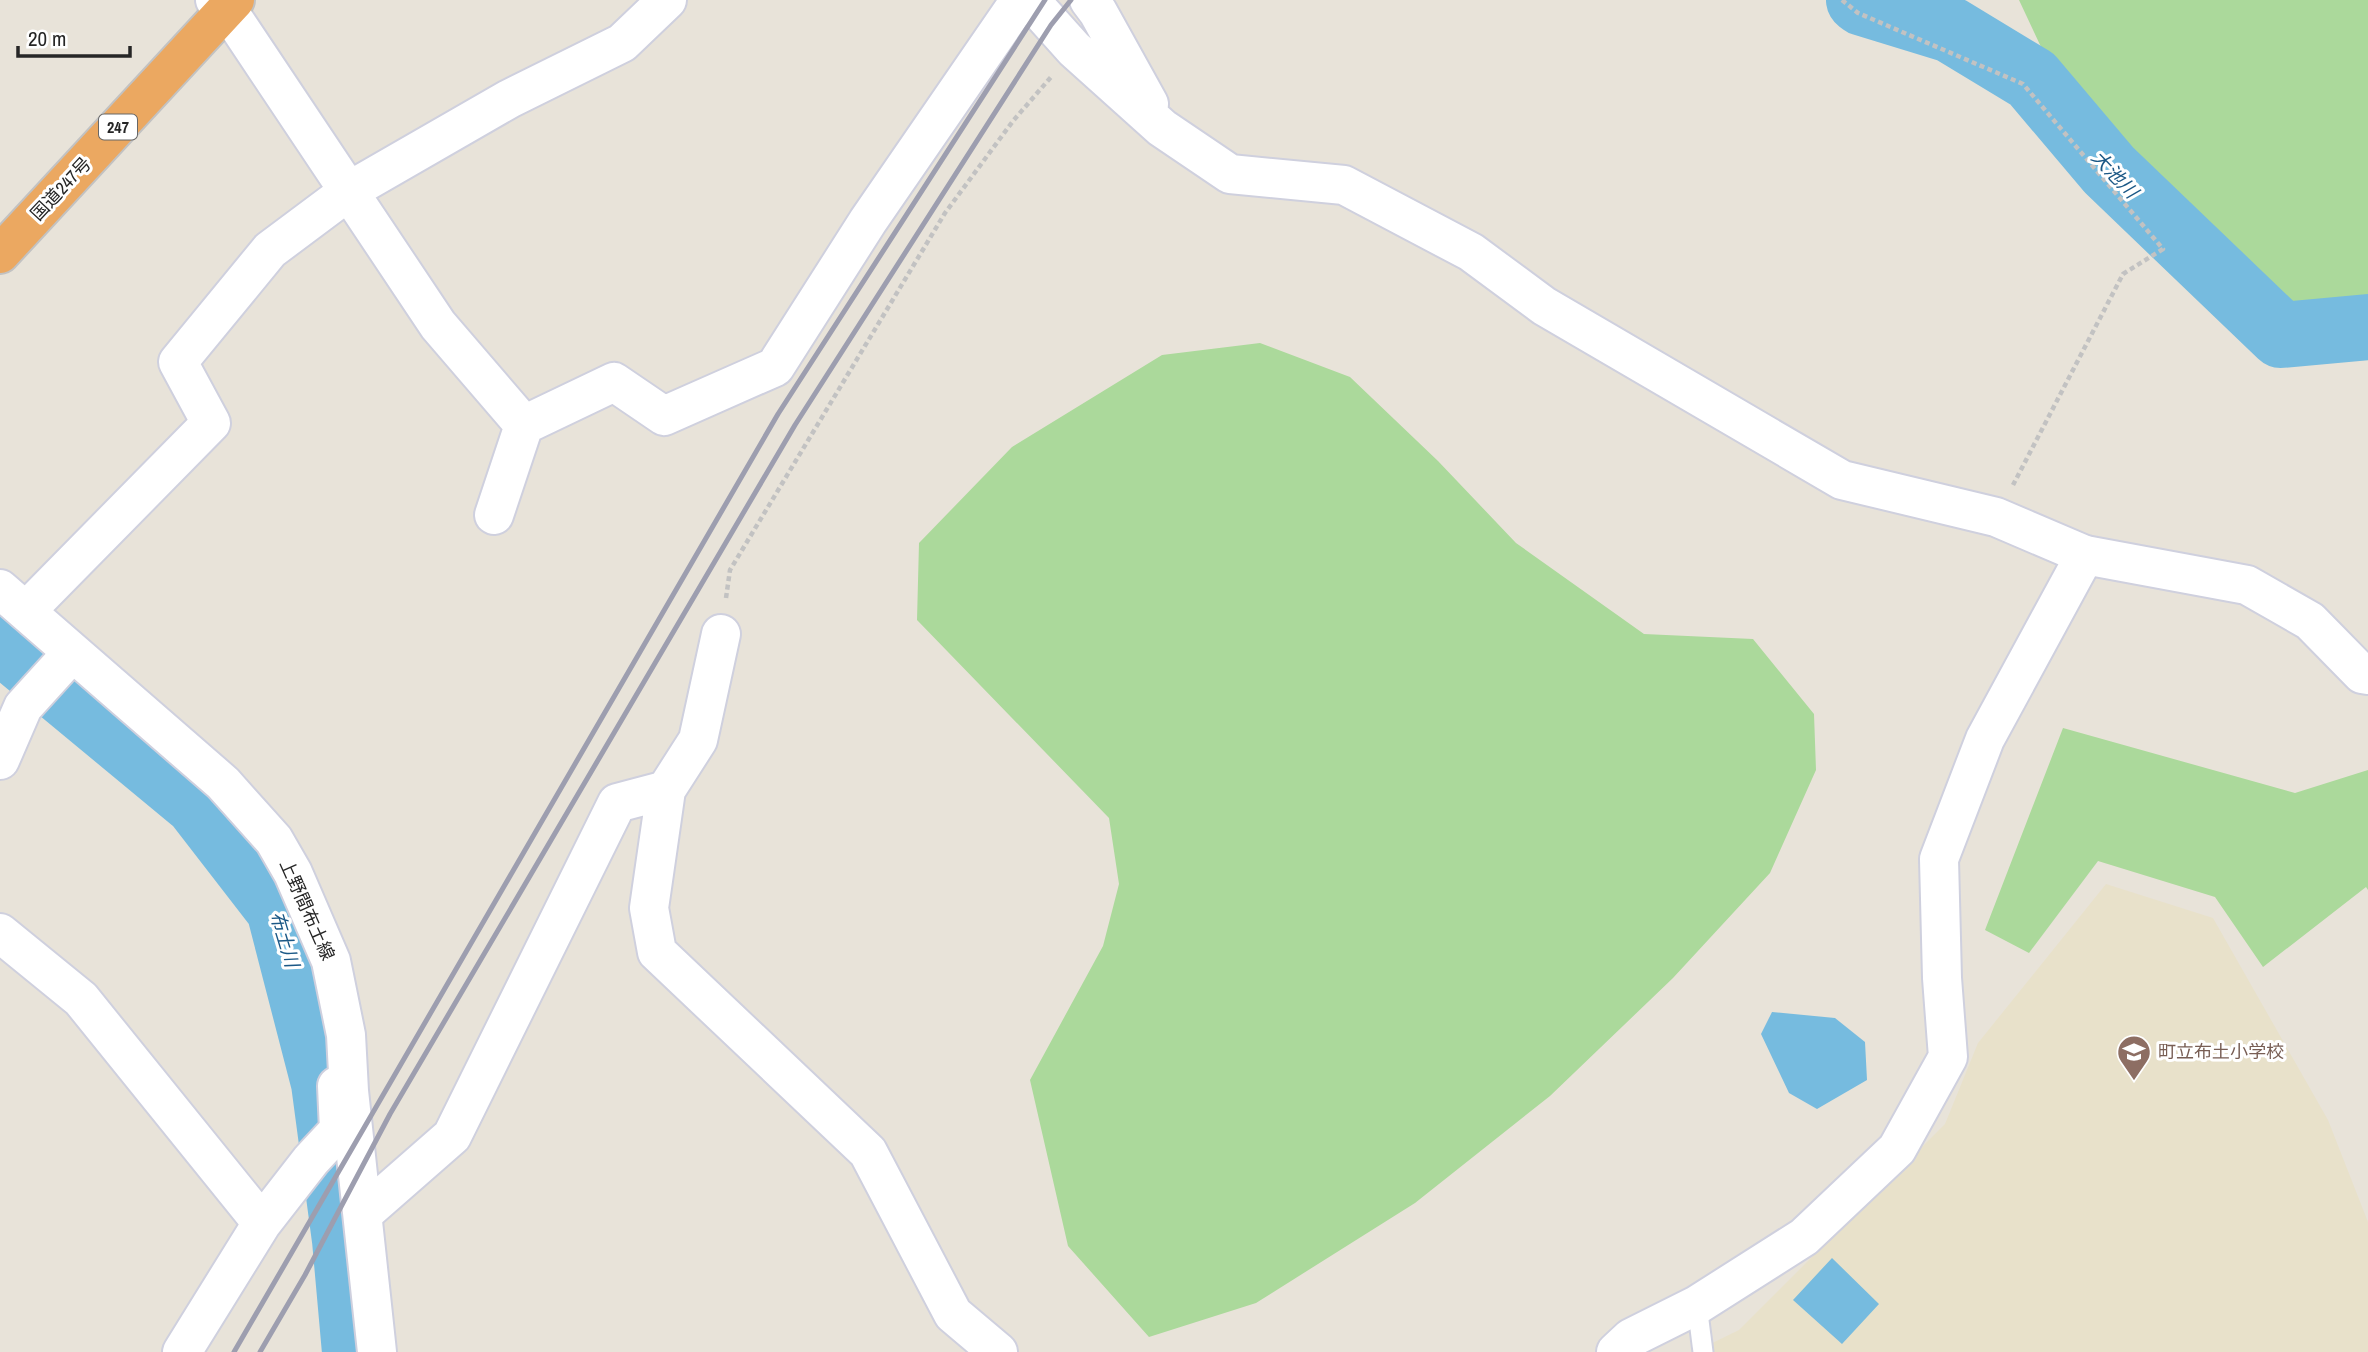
<svg xmlns="http://www.w3.org/2000/svg" width="2368" height="1352" viewBox="0 0 2368 1352" font-family="'Archivo Narrow','Noto Sans JP',sans-serif">
  <rect width="100%" height="100%" fill="#e8e3d9"/>
  <path fill="#e8e1ca" d="M2106,884L2213,918L2328,1120L2368,1222V1352H1694L1739,1330L1945,1124L1978,1043Z"/>
  <path fill="#abd99b" d="M2019,0H2368V308L2293,312L2129,168L2049,64Z
    M1260,343L1350,377L1438,461L1516,543L1644,634L1753,639L1814,714L1816,770L1770,873L1673,978L1550,1096L1415,1203L1256,1303L1149,1337L1068,1246L1030,1080L1103,946L1119,884L1109,818L917,620L919,543L1012,447L1162,355Z
    M2063,728L2295,793L2368,770V890L2366,887L2263,967L2215,897L2098,861L2029,953L1985,930Z"/>
  <path fill="#76bbdf" d="M1772,1012L1835,1018L1865,1042L1867,1080L1817,1109L1789,1093L1761,1034Z
    M1832,1258L1879,1304L1842,1344L1793,1300Z"/>
  <g fill="none" stroke-linecap="round" stroke-linejoin="round">
    <path stroke="#76bbdf" stroke-width="66" d="M1859,0L1863,3L1951,30L2032,79L2109,170L2281,335L2368,327
      M0,640L197,803L279,909L324,1083L345,1240L355,1352"/>
    <g stroke="#cfd0de" stroke-width="23">
      <path id="lane" d="M1697,1305L1703,1352"/>
    </g>
    <g stroke="#cfd0de" stroke-width="42">
      <path id="street" d="M215,0L227,9L438,325L524,425
        M1030,0L1074,49L1162,128L1230,174L1344,185L1471,252L1544,306L1842,480L1996,517L2085,555L2247,585L2310,621L2362,674L2368,675
        M1089,0L1098,12L1149,104
        M494,515L524,425L614,382L664,416L775,367L868,221L1020,0
        M26,611L211,423L178,362L270,250L349,191L509,99L622,43L667,0
        M721,634L698,740L666,790L649,908L657,952L868,1152L953,1314L998,1352
        M0,760L23,707L72,653
        M0,933L81,999L262,1223
        M364,1213L452,1136L617,803L666,790
        M182,1352L262,1223L311,1160L339,1130L337,1086"/>
    </g>
    <g stroke="#cfd0de" stroke-width="42">
      <path id="secondary" d="M0,589L223,783L274,840L293,873L331,961L346,1035L349,1091L377,1352
        M1616,1352L1631,1338L1697,1305L1804,1237L1897,1149L1948,1057L1942,978L1939,859L1985,739L2085,555"/>
    </g>
    <g stroke="#c2c2c2" stroke-width="42">
      <path id="highway" d="M0,254L235,0"/>
    </g>
    <path stroke="#c2c2c2" stroke-width="4.5" stroke-dasharray="5 3.5" stroke-linecap="butt" d="M1842,0L1858,13L2023,84L2163,249L2123,274L2013,485
      M726,598L730,570L945,213L1013,121L1051,77"/>
    <use href="#lane" stroke="#fff" stroke-width="19"/>
    <use href="#street" stroke="#fff" stroke-width="38"/>
    <use href="#secondary" stroke="#fff" stroke-width="38"/>
    <use href="#highway" stroke="#eba861" stroke-width="38"/>
    <path stroke="#9d9eaf" stroke-width="5" d="M234,1352L778,414L1045,0
      M260,1352L305,1275L390,1114L795,425L1051,25L1071,0"/>
  </g>
  <defs>
    <g id="school-pin" transform="scale(1.75)"><path d="M0 17L-7.5 6A9.5 9.5 0 1 1 7.5 6Z" fill="#8d6e63" stroke="#fff"/><path d="M0-5L7-2L0 1L-7-2ZM-4 1L0 2.5L4 1V4Q0 6-4 4Z" fill="#fff"/></g>
  </defs>
  <g fill-rule="evenodd">
    <use href="#school-pin" x="2134" y="1052"/>
  </g>
  <g text-anchor="middle" stroke-width="6" stroke-linejoin="round" paint-order="stroke">
    <rect fill="#fff" stroke="#676767" stroke-width="2" x="99" y="114.5" width="38" height="25" rx="5"/>
    <g font-size="16" font-weight="bold" fill="#262626">
      <text x="118" y="133">247</text>
    </g>
    <g font-size="18" fill="#262626" stroke="#fff">
      <text transform="translate(61 189) rotate(-47)" y="6">国道247号</text>
      <text transform="translate(307 910) rotate(66)" y="6">上野間布土線</text>
    </g>
    <g font-size="18" fill="#785e54" stroke="#fff" text-anchor="start">
      <text x="2158" y="1058">町立布土小学校</text>
    </g>
    <g font-size="19" font-style="italic" fill="#1b5886" stroke="#fff">
      <text transform="translate(2115 174) rotate(46)" y="7">大池川</text>
      <text transform="translate(285 939) rotate(73)" y="7">布土川</text>
    </g>
  </g>
  <path d="M18 46v10h112v-10" fill="none" stroke="#262626" stroke-width="3.5"/>
  <text x="28" y="46" font-size="21" fill="#262626" stroke="#ffffff" stroke-width="5" paint-order="stroke">20 m</text>
</svg>
